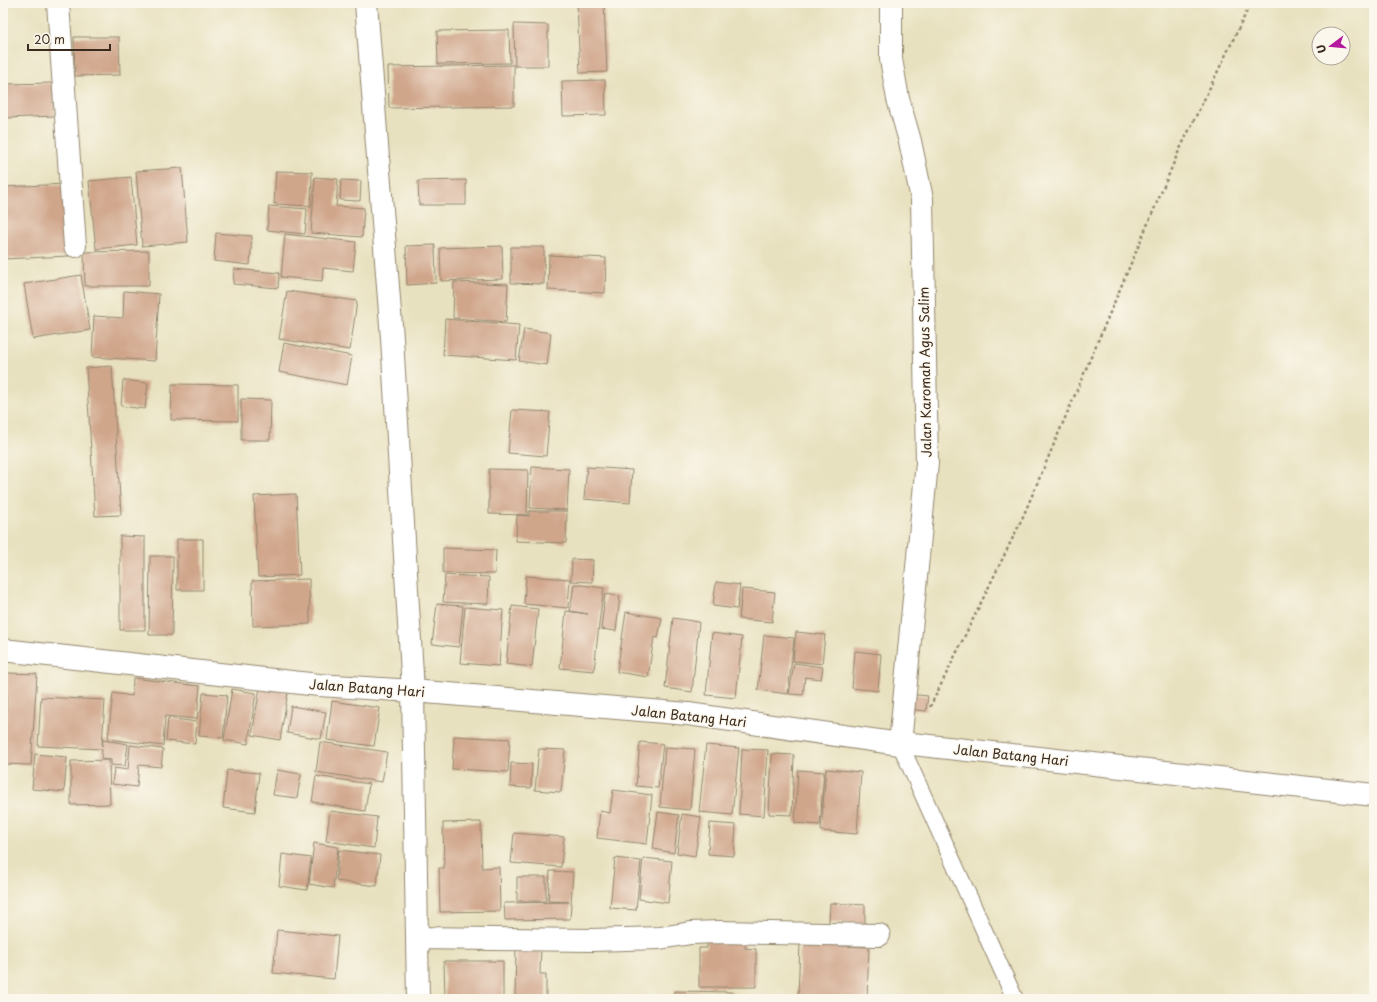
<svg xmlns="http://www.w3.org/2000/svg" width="1377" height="1002" viewBox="0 0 1377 1002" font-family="'Playpen Sans',sans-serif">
  <rect width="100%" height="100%" fill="#fbf7ec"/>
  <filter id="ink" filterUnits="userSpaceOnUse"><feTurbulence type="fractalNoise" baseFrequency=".025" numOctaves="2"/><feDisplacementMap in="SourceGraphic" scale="8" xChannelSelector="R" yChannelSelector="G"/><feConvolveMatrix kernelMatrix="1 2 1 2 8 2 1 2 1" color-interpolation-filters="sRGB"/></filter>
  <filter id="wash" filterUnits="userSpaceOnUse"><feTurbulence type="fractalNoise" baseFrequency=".012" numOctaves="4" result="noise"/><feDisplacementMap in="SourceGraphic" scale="16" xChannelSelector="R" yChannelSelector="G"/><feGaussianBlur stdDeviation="0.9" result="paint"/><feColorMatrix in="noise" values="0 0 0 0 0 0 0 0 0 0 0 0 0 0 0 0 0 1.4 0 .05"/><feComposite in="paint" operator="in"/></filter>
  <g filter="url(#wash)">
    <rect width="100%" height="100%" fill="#e8e1bf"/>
    <g id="blocks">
      <path fill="#d0a68b" d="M577,3H604L607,72L580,73Z
        M514,24L548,25V66H515Z
        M509,30L510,63L438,64L437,31Z
        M74,37H119L120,75L75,76Z
        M514,65V106L389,108L388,67Z
        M605,80L606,115L563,116L562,81Z
        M54,83L55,116L5,118V84Z
        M3,128H4L7,163L3,164Z
        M182,168L188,242L142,246L136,171Z
        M276,171L312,172L311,206L274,204Z
        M131,177L137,245L96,249L89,181Z
        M315,177L338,179L336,206L364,208L362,237L311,233Z
        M341,180L361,181L360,201L340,200Z
        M466,180V205H419L418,181Z
        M66,184L69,256L3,259V187Z
        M269,206L307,209L305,234L267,230Z
        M216,233L252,236L250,265L214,261Z
        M285,234L356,242L353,271L323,268L322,281L281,277Z
        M435,245L436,283L407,285L406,246Z
        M502,246L503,279L441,281L440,248Z
        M511,247H544V284L511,283Z
        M149,251V286H85L84,252Z
        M549,255L606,258L605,293L548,290Z
        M234,269L279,273L278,288L233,284Z
        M81,275L90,330L33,339L24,284Z
        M454,282L508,284L506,322L453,318Z
        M124,291L159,294L155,361L92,357L94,316L123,318Z
        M287,291L357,301L350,350L279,339Z
        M445,319L519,325L516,360L443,355Z
        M524,329L551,333L547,365L519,361Z
        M284,343L352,356L347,385L279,372Z
        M112,366L121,515L95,516L86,368Z
        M123,380L148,383L145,409L121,406Z
        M172,384L238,385V421L171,420Z
        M241,399L271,400L270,440H241Z
        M512,410L550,412L546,456L508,453Z
        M532,467L569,469L567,510L530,508Z
        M587,467L632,470L630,503L584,499Z
        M489,469L528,470L527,515L489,514Z
        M296,494L300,575L258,577L254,496Z
        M529,511H567L566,543L516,541L517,515L529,516Z
        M120,536L145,537V630H120Z
        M177,539H203V590H177Z
        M443,548L496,550L495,574L443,573Z
        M150,556H173L172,635H149Z
        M572,559L593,560L592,582L571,581Z
        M445,575L489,577L488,604L443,602Z
        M526,576L570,579L568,608L524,604Z
        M309,579L310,624L253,626L252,581Z
        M716,582L740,585L737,609L713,606Z
        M574,584L604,588L600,615L594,671L560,668L566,611L588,614L570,611Z
        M742,589L775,592L772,622L739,619Z
        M605,594L620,596L616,631L601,629Z
        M437,604L463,606L459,647L432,644Z
        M512,606L538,609L532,667L506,664Z
        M465,607L503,610L499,666L460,663Z
        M626,612L662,618L658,638L654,637L648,677L617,672Z
        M673,618L699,622L692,692L665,688Z
        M796,632L825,635L822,664L793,661Z
        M712,633L742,637L736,698L706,695Z
        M764,635L794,638L788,694L758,690Z
        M855,651L881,654L878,691L852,688Z
        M794,663L823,667L821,679L805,677L803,695L789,694Z
        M8,673L37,674L31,765L3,764Z
        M133,678L200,686L197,719L165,716L163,746L108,739L113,693L132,696Z
        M260,687L288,692L280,740L252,735Z
        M232,689L256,693L248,744L224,740Z
        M203,693L227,695L223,738L199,736Z
        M908,694L928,696L926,711L907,709Z
        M41,697L105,700L102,746L103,740L128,744L125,766L111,765V760L101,759L102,749L38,746Z
        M332,701L380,708L374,746L327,740Z
        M291,706L326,712L321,739L287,733Z
        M168,718L197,722L195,744L166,741Z
        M454,736L510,739L508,772L452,769Z
        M320,742L387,752L382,782L316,772Z
        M640,742L663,744L658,788L636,786Z
        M130,745L163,749L161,767L139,765L137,787L112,784L114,768L128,770Z
        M706,745L739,748L732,815L699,812Z
        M665,747L695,749L690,810L660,807Z
        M539,749L565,750L561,792L535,790Z
        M742,749L768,750L764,816L739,814Z
        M35,754L67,757L64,792L32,789Z
        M772,754L794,755L792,815L769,814Z
        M109,760L110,804L71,805V761Z
        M511,763L532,764L531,788L510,787Z
        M826,769L861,772L857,834L821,831Z
        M227,770L259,773L255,812L223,808Z
        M277,770L301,774L297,798L273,795Z
        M798,770L824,772L820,825L795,823Z
        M316,776L369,784L365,811L312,802Z
        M613,790L652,795L647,844L597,838L600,811L610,813Z
        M330,811L377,817L374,848L326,841Z
        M658,812L679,815L674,853L653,849Z
        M682,814L701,817L695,856L677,853Z
        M481,822L482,868L499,867L500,911L440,912L439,868H444L443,823Z
        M710,823L736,825L734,856L708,854Z
        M514,833L564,837L561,867L511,863Z
        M314,843L338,847L333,888L309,884Z
        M339,850L380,855L377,886L336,881Z
        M282,854L311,858L307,890L279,886Z
        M615,858L641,861L636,910L610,908Z
        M643,858L672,861L668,903L639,899Z
        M550,871L573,872L570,919L505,920L504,903L569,902L548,901Z
        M517,877H546V901H517Z
        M830,903L865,905V924L829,923Z
        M277,930L338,936L334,979L273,973Z
        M707,935H745V948L756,949V987H699V948H707Z
        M516,944H541L540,974H546V999H515Z
        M800,944L869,947L867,999L798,997Z
        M444,961H503V999H445Z
        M674,991L733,992V999H674Z"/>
    </g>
  </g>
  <g filter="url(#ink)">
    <use href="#blocks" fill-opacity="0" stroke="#92866e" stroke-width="1"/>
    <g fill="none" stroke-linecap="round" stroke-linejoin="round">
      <g stroke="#92866e" stroke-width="18">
        <path id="lane" d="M900,744L1015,999"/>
      </g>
      <g stroke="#92866e" stroke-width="24">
        <path id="street" d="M58,3L75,246
          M366,3L392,338L413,691L418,999
          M891,3V59L898,99L910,141L922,199L927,463L900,744
          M3,650L319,685L413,691L688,714L900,744H912L1374,795
          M417,938L591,940L660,938L691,933L719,932L879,935"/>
      </g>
      <path stroke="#92866e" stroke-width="2.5" stroke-dasharray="3 3" stroke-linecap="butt" d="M930,707L1022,519L1178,153L1251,3"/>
      <use href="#lane" stroke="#fff" stroke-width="16"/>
      <use href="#street" stroke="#fff" stroke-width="22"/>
    </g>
  </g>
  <g text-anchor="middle" stroke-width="3" stroke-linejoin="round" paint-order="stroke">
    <g font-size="13" fill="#3b2a1e" stroke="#fbf7ec">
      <text transform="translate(925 372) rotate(-91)" y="5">Jalan Karomah Agus Salim</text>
      <text transform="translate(367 688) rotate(4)" y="5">Jalan Batang Hari</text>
      <text transform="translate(689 716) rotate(6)" y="5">Jalan Batang Hari</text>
      <text transform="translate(1011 755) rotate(6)" y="5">Jalan Batang Hari</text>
    </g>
  </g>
  <rect width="1377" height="1002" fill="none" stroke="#fbf7ec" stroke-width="16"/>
  <g transform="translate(1331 46) rotate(254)"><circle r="19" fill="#fbf7ec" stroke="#aea59a"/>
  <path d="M0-3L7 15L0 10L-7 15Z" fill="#b5179e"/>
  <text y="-6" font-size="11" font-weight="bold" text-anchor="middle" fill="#3b2a1e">U</text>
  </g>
  <path d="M28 44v6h82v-6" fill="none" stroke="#3b2a1e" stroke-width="2"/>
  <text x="34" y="44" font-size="12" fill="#3b2a1e" stroke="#fbf7ec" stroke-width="3" paint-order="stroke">20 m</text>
</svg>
